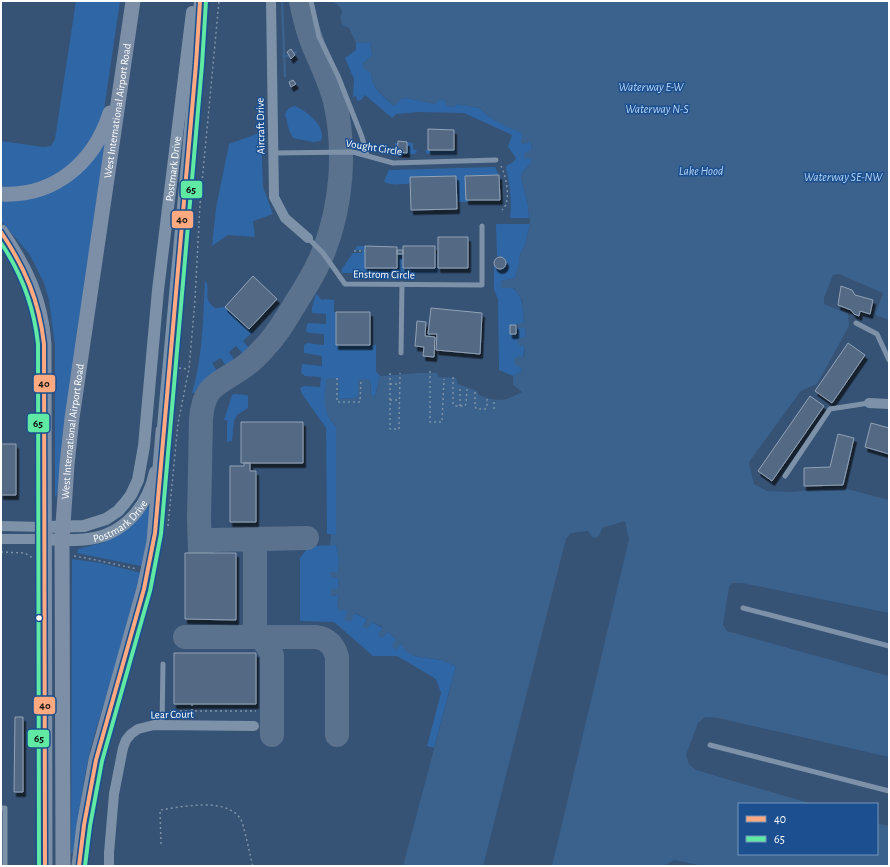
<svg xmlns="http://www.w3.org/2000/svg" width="890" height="867" viewBox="0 0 890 867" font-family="'Alegreya Sans',sans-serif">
  <defs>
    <filter id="shadow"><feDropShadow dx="2.5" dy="4.5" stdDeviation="0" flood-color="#0009"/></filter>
  </defs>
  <rect width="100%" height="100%" fill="#365274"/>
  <path fill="#2f66a5" d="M76,1H120L104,110L99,128L82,154L56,176L25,187L1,188V141L43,147L51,146L55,139Z
    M370,42L372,56L363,63L371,73C371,87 383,96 393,105L400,99L407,98L435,104L439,99L444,100L448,106L454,107L457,104L480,108C487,118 510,129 521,132L523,136L522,144L530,142C534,149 529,155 532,162L523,172L521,178L528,205L529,218H510C512,201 510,185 506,168L507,165L512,163L516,159L514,155L508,147L512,135L464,113L419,112L396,114L392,118L365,95L361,100L357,101L356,96L353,97L354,79L345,58L356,50V43Z
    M295,106C307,111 327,127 321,141L313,142L293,138L289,130L285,114L289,108Z
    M261,132L263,187L273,214L253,221L255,237L228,235L212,246L216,208L229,144Z
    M107,138L59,488L56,497L55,496V346L49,300L44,283L30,255L1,221V198H28Z
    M407,142L413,143V149L417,151L415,154L397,155L395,154V143H397V152L407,153Z
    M425,150H457L455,155H453L427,154Z
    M495,167L499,175L466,176V200H470L469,202H457L456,176L410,177V183L407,184C400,184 389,186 384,181L389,170Z
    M496,224H530L525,245L519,257V264L515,278L501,281C524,293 522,299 524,323L510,326V334H516L518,328H525L526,338L518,339V344L525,346L521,372L513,376L499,370L498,299L494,290V265L498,269H502L506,265V261L502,257L497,256Z
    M357,246H365V268L397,254H403V268H435V254H438V273H342L341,270L353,253H362V250H355Z
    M205,280C212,290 201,298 215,308L225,307L253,332L243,341L249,348L250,352L247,355H244L236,346L229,352L233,358L235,363L229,367L226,366L221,358L212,363L216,369L215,375L203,381L194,393H192C203,357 203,317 205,280Z
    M316,294L322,300L325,299L334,300V312H336V345H376V371L380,376L375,397L371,395V385L358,380V396L355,398L339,399L330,420L336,426V534H327L326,428L302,394L300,388L304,386L320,387L321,377L305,376L301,373L302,364L322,366V356L304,353V345L307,343L324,345V334L309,333L306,331L307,324L309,323L326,324V314L312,313V307Z
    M234,394L247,395L248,396V408L237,415L234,421L232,441L227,442V420H224L232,395Z
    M152,505L145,566H141L77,553L78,549L102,543L129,528L149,506Z
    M336,545L339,559L338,572L331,577L338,578L339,588L331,596L339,595L337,605L367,619L363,626L372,622L383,628L382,638L388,632L397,640L396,649L401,643L414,656L442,660L456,666L434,748L427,746L441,693L436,679L397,656H373L334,622L300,621V558L309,546Z
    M72,559L101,563L142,573V579L91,746L84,781L73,853H71Z"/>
  <path fill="#3b618d" d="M330,1H889V320L875,315L883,293L839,274L833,275L824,298V304L848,314L849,326L817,384L801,391L749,462L754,484L767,491L792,492L840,487L889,500V613L742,583H732L729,587L723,625L727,631L889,676V757L718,718L705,717L698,723L686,755L689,764L696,770L812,804H739V854H877V823L889,826V866H703L674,860L664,866H552L629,539L625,521L602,528L599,536L593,538L588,531L571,533L566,539L483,866H403L456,666L442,660L414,656L405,651L401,643L396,650L392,646L396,639L388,632L382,638L378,635L383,627L372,622L367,629L363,627L367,619L355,613L350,622L344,619L348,611L338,610L337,605L339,595L331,596V589L339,588L338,578L331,577L330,572H338L339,559L336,545H330L331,534H336V426C321,412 325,399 326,380L330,378L339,379V399L355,398L358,396V380C362,379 366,379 370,380L371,395L375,397L380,376L418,373H437L439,377L456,378L458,384L477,391L479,395C499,402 503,402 522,392L513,385V376L521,372L522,368L517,366L514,362V359L519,356L524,357L525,347L518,344L517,342L518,339L526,337L525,328H518V323H524L522,300L514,288H501V281L511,279L515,278L519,264V257L525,245L530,224L528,205L521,178L523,172L532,162L530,159H524V154L526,152L531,151L532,146L530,142L522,144L520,141L523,136L521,132C509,129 487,118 480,108L457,104L454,107L447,106L444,100L439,99L435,104L407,98L400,99L396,105H393C383,95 371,87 371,73L363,68V63L372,56L370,42L356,43L349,28L342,25L340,16L342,14C343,7 336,4 330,1Z"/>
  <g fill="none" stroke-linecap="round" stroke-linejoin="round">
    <path stroke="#3b618d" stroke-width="2.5" d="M282,1L285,76
      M283,56H289L296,52"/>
    <path stroke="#5a728e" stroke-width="24" d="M200,552L199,519L201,419C204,386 215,386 239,370C249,364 257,356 264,348C277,335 286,319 295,304C306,287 316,271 323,253C342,206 346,151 335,101C330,82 322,65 314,47C308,32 304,17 301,1
      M200,552L204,543L213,540L307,538
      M255,627C259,638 269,644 272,656V735
      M185,637H316C328,639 334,645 337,657V735
      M247,637L253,631L255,627V549L254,545L248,539"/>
  </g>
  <path fill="#526984" stroke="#92a2b6" filter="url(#shadow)" d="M291,49L295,55L291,59L287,52Z
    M293,80L296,84L291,87L289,82Z
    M428,129L454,130V150H428Z
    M398,141L407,142V153L397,152Z
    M499,175L500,200H466L465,176Z
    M456,176L457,209L411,210L410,177Z
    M438,237H468V268H438Z
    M365,246L397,247V268H365Z
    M403,246H435V268H403Z
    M397,250H403V254H397Z
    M494 263a6 6 0 1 1 12 0a6 6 0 1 1-12 0Z
    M253,276L277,299L249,329L225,307Z
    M841,286L852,290L855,295L873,300L870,314L860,311L859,316L854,314L851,310L838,305Z
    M431,308L482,313L480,354L436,350L437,334H428Z
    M336,312H370V345H336Z
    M417,321L426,322L425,336L435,337L434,357L423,356L424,347L415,346Z
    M510,325H516V334H510Z
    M848,343L865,355L832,403L815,391Z
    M810,396L824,406L772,481L758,471Z
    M241,422H303V463H241Z
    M871,423L889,428V454L865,447Z
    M838,434L854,438L843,485L804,486V468L830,467Z
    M1,444H16V495H1Z
    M244,463H250V471H256V522H230V466H244Z
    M185,553H236V620L185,619Z
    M174,653H256V704H174Z
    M15,717H23V792H14Z"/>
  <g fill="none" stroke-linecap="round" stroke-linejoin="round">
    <path stroke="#7d92a8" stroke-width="1.5" stroke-dasharray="2 3" stroke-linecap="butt" d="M501,166C506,175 512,202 502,210
      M354,251H365
      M179,368L189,369
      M430,371V422H442L444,379
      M390,373V429H399L400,373
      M453,377V404L456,406H465L466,404L467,389
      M337,378V402H360L361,379
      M390,384H399
      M475,392V407L477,409H485L487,407V399
      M390,400H399
      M494,402V409H496
      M460,406V389
      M168,526L178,423L189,369L195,300L200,204L219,1
      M1,552L25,553L31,557H32
      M74,556L91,559L137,569
      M192,704V711
      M170,711H256
      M161,844L160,810C182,807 224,797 240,818C244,823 250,857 253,866"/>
    <path stroke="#7d92a8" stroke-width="5" d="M311,1L319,37L338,76L362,137L367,156
      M273,153L353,152L393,163L496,160
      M308,238L323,253L345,284L482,285V226
      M856,323L877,334L889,360
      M401,353L402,284
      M785,476L830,409L869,403
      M743,608L889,646
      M162,726L163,664
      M710,745L889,791
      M1,808H5V866"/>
    <path stroke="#7d92a8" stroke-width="10" d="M271,1L274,197L285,218L308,238
      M869,403L889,404
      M1,526L45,527
      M1,539H45
      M109,866V853L114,794L123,748L126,740L131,734L138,729L154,725L254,726"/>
    <g stroke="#7d92a8" stroke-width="12">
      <path d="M162,438L196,64L200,1"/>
      <path id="s1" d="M45,527L84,526L106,519L118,511L125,503L131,495L138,480L144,446L158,290L192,12"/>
      <path id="s2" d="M45,539C59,540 74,541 88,539C124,535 148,506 155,472"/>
    </g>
    <g stroke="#7d8ea7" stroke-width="15">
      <path d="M1,194C54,197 94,163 110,113"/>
      <path d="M1,232C26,268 41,301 44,344L45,866"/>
      <path id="s3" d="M63,866L62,540L67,465L72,418L133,1"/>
      <path d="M79,866L84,825L96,760L144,589L154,542L163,431"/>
    </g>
    <g stroke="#1b4f8f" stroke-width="7">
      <path id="bus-1" d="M1,232C25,268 39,300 44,344L45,866
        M79,866L84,825L96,760L144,589L155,533L196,64L200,1"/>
    </g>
    <g stroke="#1b4f8f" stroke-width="7">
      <path id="bus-2" d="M1,243C22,274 34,307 38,344L39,866
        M85,866L90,826L102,761L150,591L161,534L202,65L206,1"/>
    </g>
    <use href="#bus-1" stroke="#ffa980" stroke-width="4"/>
    <use href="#bus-2" stroke="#60e9a3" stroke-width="4"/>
  </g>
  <circle fill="#fff" stroke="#1b4f8f" stroke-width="1.5" cx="39" cy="618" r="3.5"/>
  <g text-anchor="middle" stroke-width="3" stroke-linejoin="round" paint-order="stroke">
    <g font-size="11" fill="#fff" stroke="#1b4f8f">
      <text dy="4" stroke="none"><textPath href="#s3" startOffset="759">West International Airport Road</textPath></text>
      <text transform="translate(260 126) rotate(-91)" y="4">Aircraft Drive</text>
      <text transform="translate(374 147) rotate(9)" y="4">Vought Circle</text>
      <text dy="4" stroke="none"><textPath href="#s1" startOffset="427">Postmark Drive</textPath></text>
      <text transform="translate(384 274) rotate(1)" y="4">Enstrom Circle</text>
      <text dy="4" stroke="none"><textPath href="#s3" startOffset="435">West International Airport Road</textPath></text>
      <text dy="4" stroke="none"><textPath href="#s2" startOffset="81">Postmark Drive</textPath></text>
      <text transform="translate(172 714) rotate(-1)" y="4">Lear Court</text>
    </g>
    <g font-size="12" font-style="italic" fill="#b5d3f5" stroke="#1b4f8f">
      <text x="651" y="91">Waterway E-W</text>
      <text x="657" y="113">Waterway N-S</text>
      <text x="701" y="175">Lake Hood</text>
      <text x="843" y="181">Waterway SE-NW</text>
    </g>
  </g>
  <g stroke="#1b4f8f" stroke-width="1.5">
    <rect x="180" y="180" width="23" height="19" rx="4" fill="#60e9a3"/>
    <rect x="171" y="210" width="23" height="19" rx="4" fill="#ffa980"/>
    <rect x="33" y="374" width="23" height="19" rx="4" fill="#ffa980"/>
    <rect x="27" y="413" width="23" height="20" rx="4" fill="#60e9a3"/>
    <rect x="33" y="696" width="23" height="19" rx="4" fill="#ffa980"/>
    <rect x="27" y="729" width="23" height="19" rx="4" fill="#60e9a3"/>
  </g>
  <g font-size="11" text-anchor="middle" font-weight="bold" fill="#111">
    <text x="191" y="193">65</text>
    <text x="182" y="223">40</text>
    <text x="44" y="387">40</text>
    <text x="38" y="427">65</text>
    <text x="45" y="709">40</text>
    <text x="39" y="742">65</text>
  </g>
  <rect width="890" height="867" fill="none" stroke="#ffffff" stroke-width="4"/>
  <rect x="738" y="803" width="140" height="52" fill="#1b4f8f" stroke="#7695bc"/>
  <rect x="746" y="816" width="20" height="6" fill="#ffa980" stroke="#7695bc"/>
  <text x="774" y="823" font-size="12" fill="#ffffff">40</text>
  <rect x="746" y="836" width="20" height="6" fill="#60e9a3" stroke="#7695bc"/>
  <text x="774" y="843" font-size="12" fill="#ffffff">65</text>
</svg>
